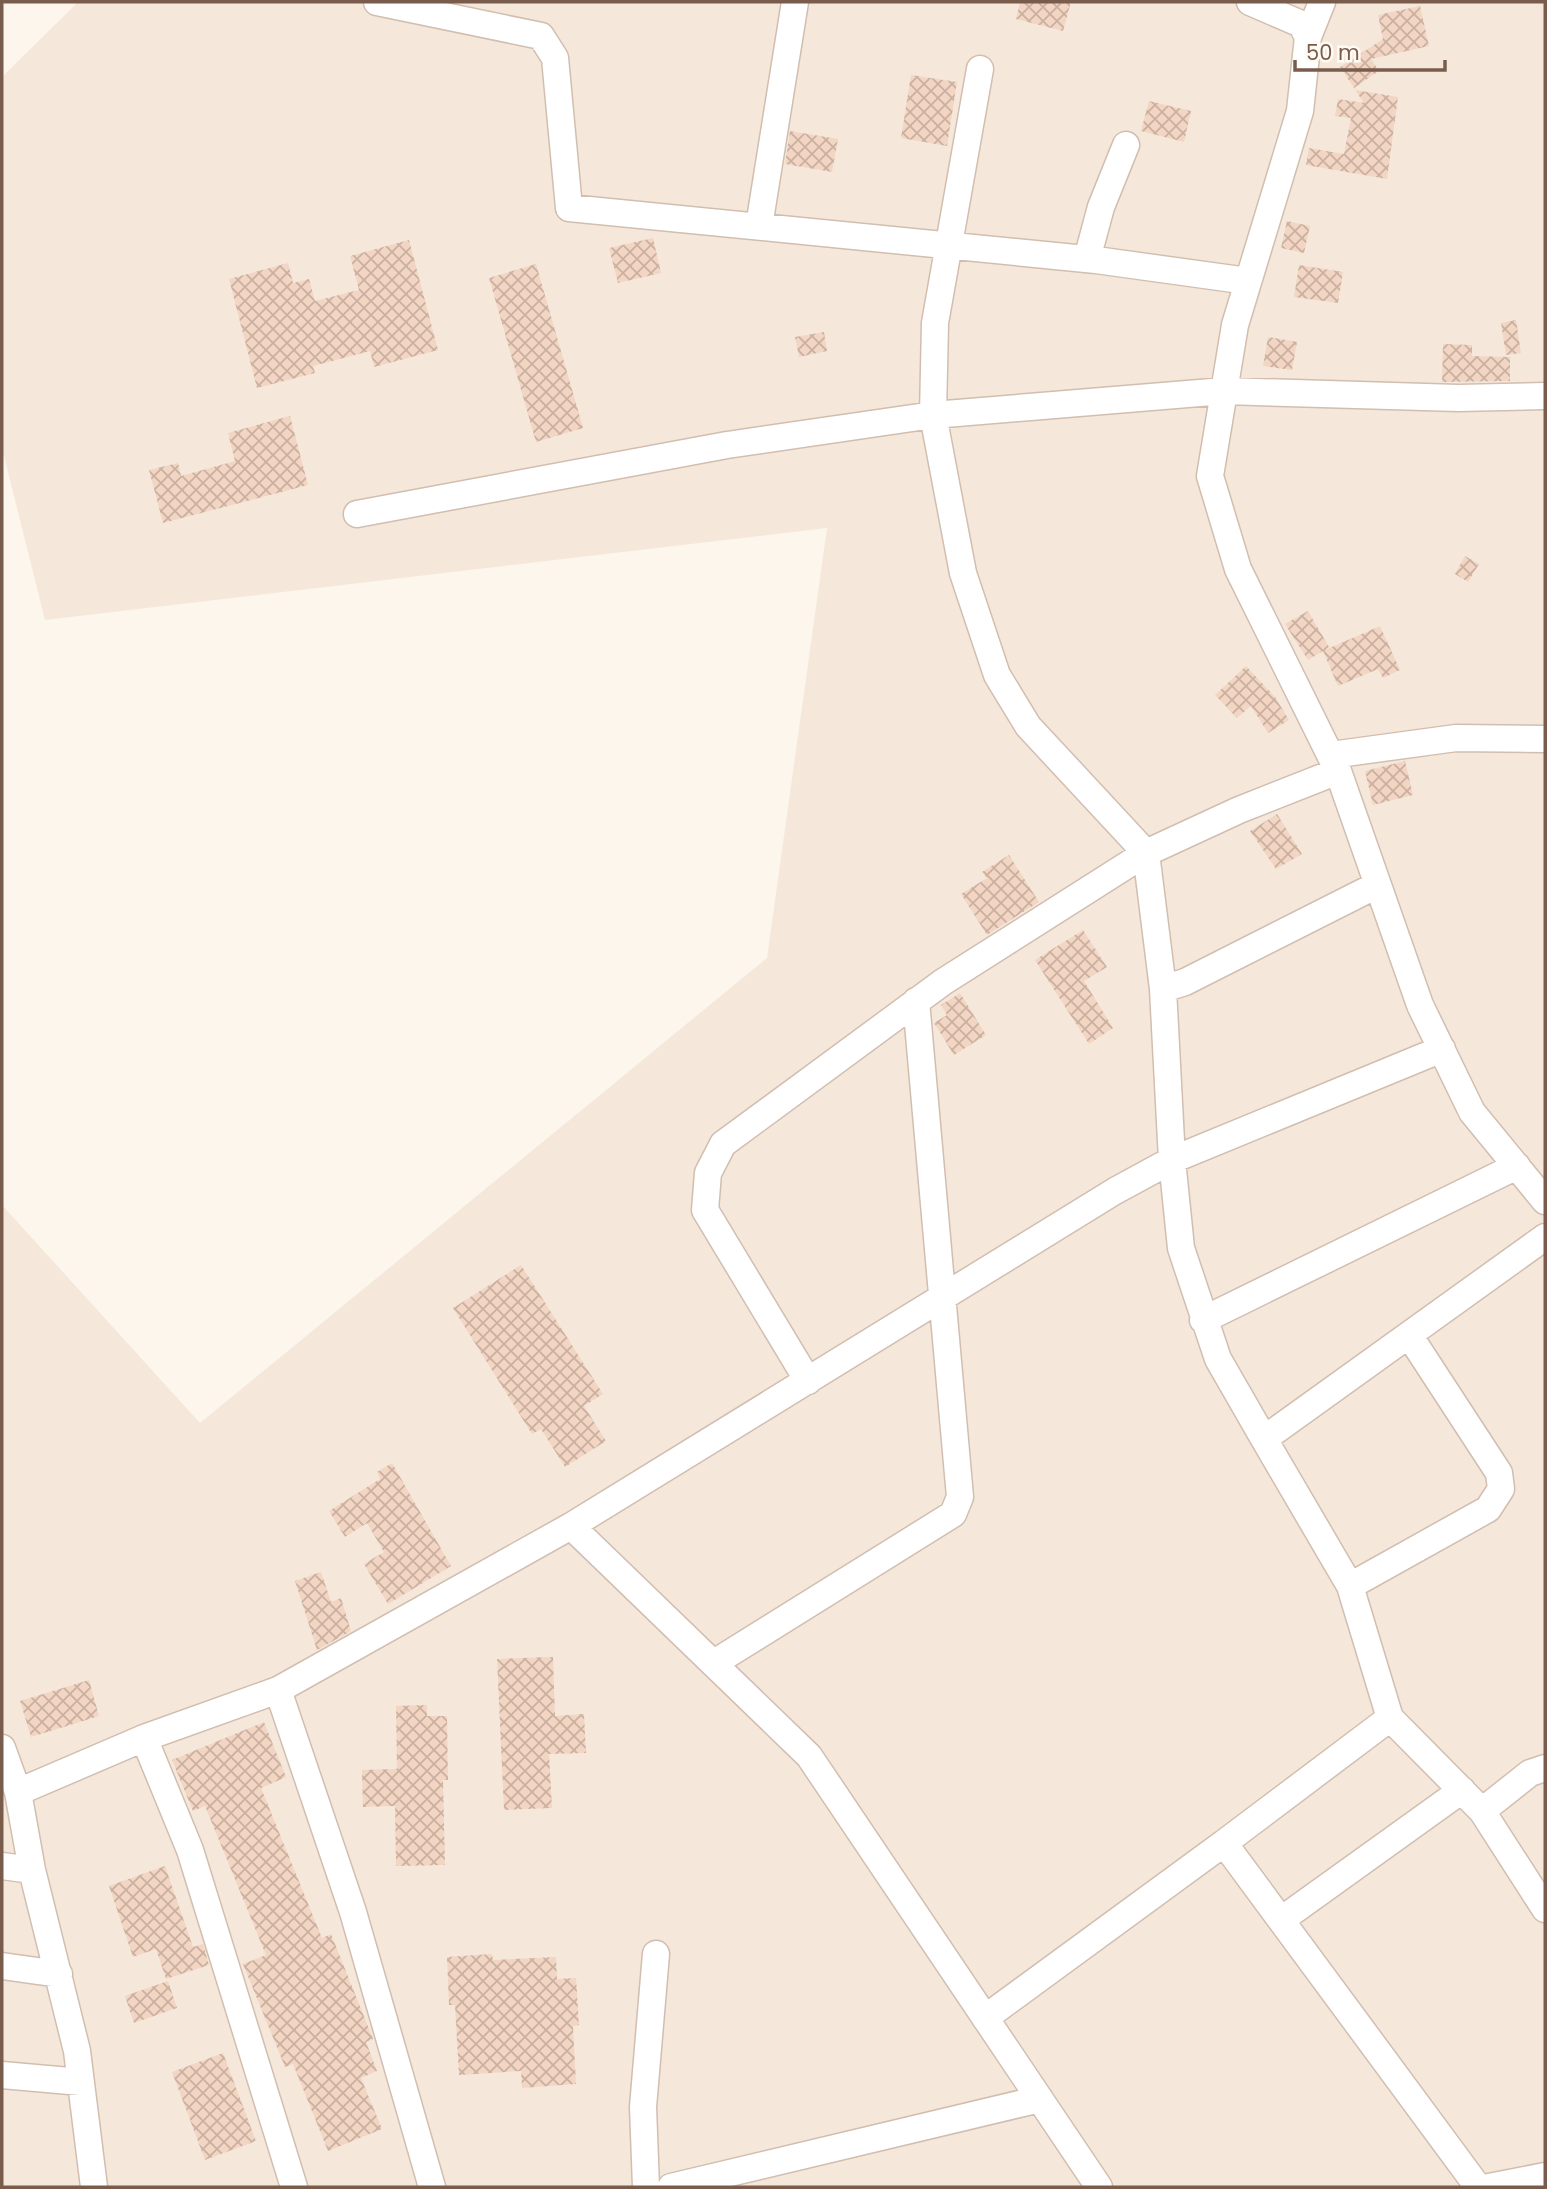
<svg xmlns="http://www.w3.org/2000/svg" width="1547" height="2189" viewBox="0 0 1547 2189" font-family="Poppins,sans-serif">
  <defs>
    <pattern id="building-cross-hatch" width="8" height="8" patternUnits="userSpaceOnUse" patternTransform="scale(1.75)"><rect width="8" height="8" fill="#f3d5c3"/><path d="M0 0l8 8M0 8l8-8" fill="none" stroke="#cab0a1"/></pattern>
  </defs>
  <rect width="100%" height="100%" fill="#fdf6ec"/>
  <path fill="#f5e8da" d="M78,2H1545V2187H2V1205L200,1423L767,958L827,528L45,620L2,448V77Z"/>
  <path fill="url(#building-cross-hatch)" d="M1020,2H1071L1063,31L1016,19Z
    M1420,6L1429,46L1371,59L1379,71L1354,88L1340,67L1383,39L1378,15Z
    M911,75L957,82L947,146L901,138Z
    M1355,90L1398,97L1387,179L1306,165L1309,148L1344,154L1351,118L1335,116L1338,99L1364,103Z
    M1149,101L1191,111L1184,142L1141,131Z
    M790,131L838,139L832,172L785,164Z
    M1287,221L1310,226L1304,253L1281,248Z
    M653,238L661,273L618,283L609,248Z
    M409,240L438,350L374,367L370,351L313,366L315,373L257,388L229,279L288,263L293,283L309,279L315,301L359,290L350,256Z
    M536,264L583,428L536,442L489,278Z
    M1299,265L1343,272L1338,303L1294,297Z
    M1516,320L1521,353L1506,355L1501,323Z
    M824,332L827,351L799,357L795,337Z
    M1268,337L1297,342L1292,370L1263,366Z
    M1443,344L1472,345V356L1510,357V381L1442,382Z
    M290,416L308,485L163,523L149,470L178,463L181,476L235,461L228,433Z
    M1465,556L1479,564L1468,582L1455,574Z
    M1308,611L1329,647L1325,650L1380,626L1400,670L1383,678L1378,669L1338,686L1323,651L1308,660L1285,624Z
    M1246,666L1275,697L1289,720L1268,733L1251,706L1237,718L1215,695Z
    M1405,761L1413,795L1373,805L1365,771Z
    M1277,814L1302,854L1276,869L1250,831Z
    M1009,855L1039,902L987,935L961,894L987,878L982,872Z
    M1083,930L1107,967L1084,981L1113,1028L1089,1044L1035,960Z
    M960,993L986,1035L954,1055L934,1023L947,1015L941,1005Z
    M521,1265L603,1394L584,1406L606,1441L565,1467L541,1429L532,1434L453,1308Z
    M392,1463L451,1566L388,1604L364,1564L384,1552L367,1523L345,1537L329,1511L380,1479L377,1472Z
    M321,1572L331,1602L341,1598L351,1631L317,1650L295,1581Z
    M553,1657L555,1716L584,1714L586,1753L549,1754L552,1808L504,1810L497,1659Z
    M89,1680L99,1716L31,1737L20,1701Z
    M427,1705V1716H447L448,1780H443L445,1865L396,1866L395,1806L363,1807L362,1770L397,1769L396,1706Z
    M264,1722L286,1777L261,1788L322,1938L331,1934L373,2039L366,2042L377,2071L361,2078L382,2129L328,2151L293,2064L285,2067L243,1964L266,1955L205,1806L193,1811L172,1760Z
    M165,1866L193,1947L203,1944L209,1965L166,1979L156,1949L133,1957L109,1886Z
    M492,1954L493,1960L556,1957L557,1979L576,1978L579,2025L573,2026L576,2084L522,2088L521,2071L459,2075L455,2005H449L447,1957Z
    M168,1981L177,2008L134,2023L125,1996Z
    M223,2053L256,2141L205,2160L172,2072Z"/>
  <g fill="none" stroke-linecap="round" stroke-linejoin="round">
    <g stroke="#d1beb0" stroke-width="29">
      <path id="minor" d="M377,2L541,36L555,58L569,208L1096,260L1248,281
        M1250,2L1301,24L1308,37
        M1322,2L1308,37L1300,111L1235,325L1210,476L1238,569L1338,771L1420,1005L1472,1112L1545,1201
        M980,69L935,323L933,415L963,573L997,675L1028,726L1146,853L1163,989L1172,1160L1181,1248L1218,1359L1264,1439
        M759,226L795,2
        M1087,259L1101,207L1126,145
        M357,514L727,445L933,415L1224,391L1458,398L1545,396
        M1331,755L1456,738L1545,739
        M1163,989L1185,982L1377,885
        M1545,1237L1264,1439L1350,1586L1390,1718L1482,1811L1545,1909
        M1203,1320L1517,1166
        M808,1381L705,1210L708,1173L723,1144L943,982L1146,853L1239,810L1338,771
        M571,1526L809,1756L1099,2187
        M1350,1586L1488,1509L1501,1489L1499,1473L1409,1335
        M714,1663L953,1514L960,1497L916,1001
        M278,1690L353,1912L432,2187
        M1390,1718L1224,1843L1478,2187
        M144,1738L190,1850L294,2187
        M2,1748L18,1792L32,1870L77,2051L94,2187
        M18,1792L144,1738L278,1690L571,1526L1115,1191L1172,1160L1442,1049
        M1482,1811L1530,1773L1545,1768
        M2,1866L32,1870
        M1281,1920L1462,1790
        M2,1966L59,1974
        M985,2018L1224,1843
        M2,2075L81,2082
        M646,2187L643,2107L656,1954
        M671,2187L1040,2099
        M1489,2187L1545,2176"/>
    </g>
    <use href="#minor" stroke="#fff" stroke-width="26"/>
  </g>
  <rect width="1547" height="2189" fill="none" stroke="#7a5c4d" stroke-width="7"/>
  <path d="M1295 60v10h150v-10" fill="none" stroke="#7a5c4d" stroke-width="3.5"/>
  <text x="1306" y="60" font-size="21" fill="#7a5c4d" stroke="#fffaf3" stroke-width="5" paint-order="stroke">50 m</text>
</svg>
